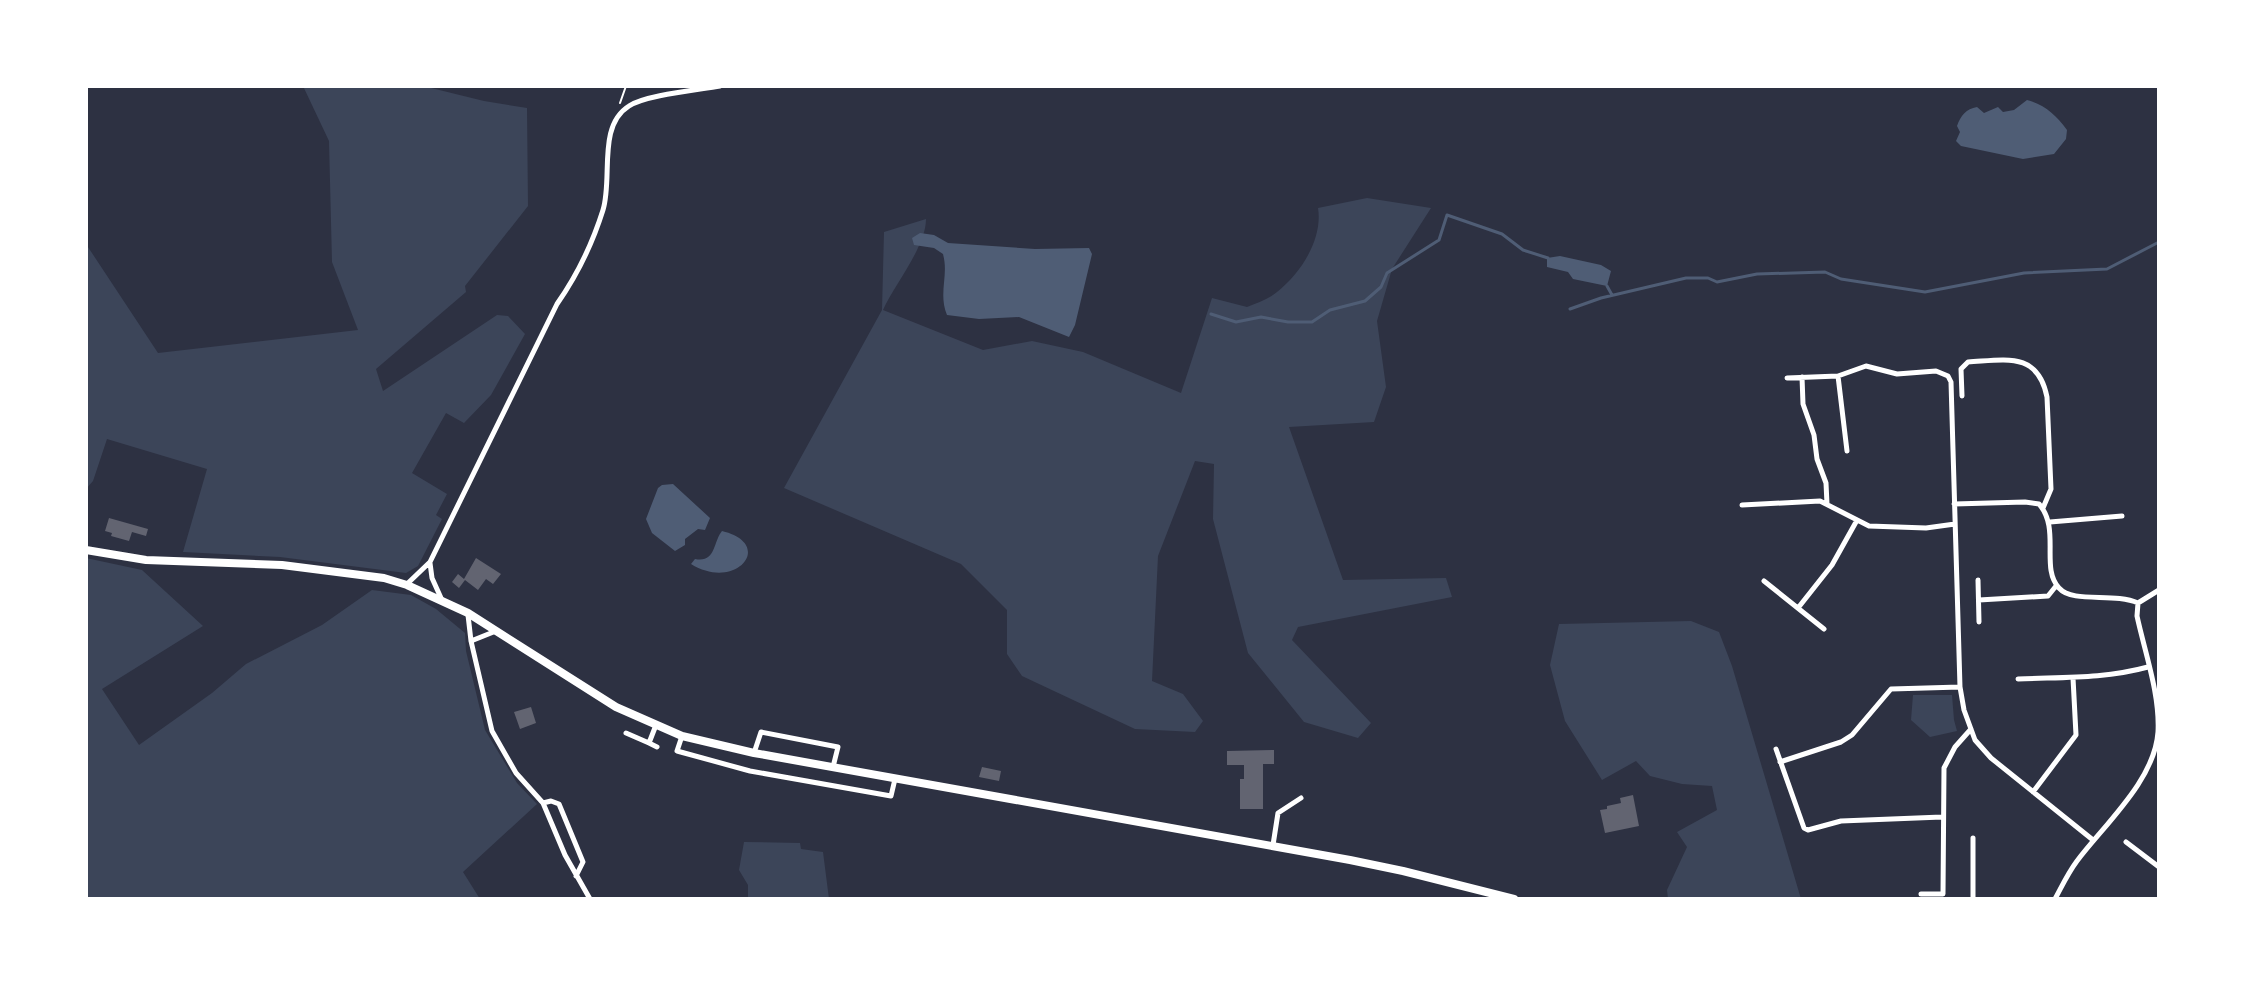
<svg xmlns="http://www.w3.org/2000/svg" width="2245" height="985" viewBox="0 0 2245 985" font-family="Signika,sans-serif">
  <rect width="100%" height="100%" fill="#2d3142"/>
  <path fill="#3c4559" d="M303,86H423L484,101L527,108L528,206L465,286L466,292L376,369L383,391L497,315L508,316L525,334L491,395L464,423L446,413L412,473L447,494L436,515L442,519L418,566L406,573L280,557L183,552L207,469L107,439L93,481L86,489V244L158,353L358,330L332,262L329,141Z
    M1367,198L1431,208L1392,269L1377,321L1386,387L1374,422L1289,427L1343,580L1446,578L1452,597L1298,627L1292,640L1371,723L1358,738L1304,722L1248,653L1213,519L1214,464L1195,461L1158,556L1152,681L1183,694L1203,721L1195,732L1135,729L1022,676L1007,654V610L961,564L784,488L882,310L884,232L926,219C926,247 894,285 883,310L983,350L1032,341L1083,352L1181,393L1212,298L1247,307C1257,303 1269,299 1277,292C1301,273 1323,239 1318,208Z
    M86,558L142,570L203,626L102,689L139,745L212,693L246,664L322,625L372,590L411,595L436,609L465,633L466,651L485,730L517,783L537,804L463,872L480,899H86Z
    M1691,621L1719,632L1732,666L1801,899H1668L1667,890L1687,847L1677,832L1717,810L1712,786L1682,784L1650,776L1636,761L1602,780L1565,721L1550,665L1559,624Z
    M1913,695H1952L1954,720L1957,731L1930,737L1911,720Z
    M744,842L800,843L801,849L823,852L829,899H748V885L739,870Z"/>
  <path fill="#4f5d75" d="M2027,100C2045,105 2056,115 2067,130L2066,139L2054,154L2023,159L1961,146L1956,141L1960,132L1957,126C1961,115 1966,109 1977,107L1984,113L1998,107L2003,112L2014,110Z
    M920,233L934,235L948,243L1035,249L1089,248L1092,254L1075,325L1069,337L1019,317L979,319L947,315C938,293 949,276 943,254L934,248L914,245L912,238Z
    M1560,256L1601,265L1611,271L1607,286L1573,279L1568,272L1547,267V258Z
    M673,484L710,518L705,530L698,529L685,539V545L675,551L652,533L646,519L658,488L662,485Z
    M722,531C776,544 736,592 691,564L695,559C716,563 713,542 722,531Z"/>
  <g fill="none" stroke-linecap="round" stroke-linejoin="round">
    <path stroke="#4f5d75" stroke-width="3" d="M1607,286L1612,295
      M1570,309L1601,298L1686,278H1708L1717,282L1757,274L1825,272L1841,279L1925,292L2024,273L2107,269L2159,242
      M1211,314L1236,322L1261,317L1288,322H1312L1330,310L1365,301L1381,287L1387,273L1439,240L1447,215L1502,234L1523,250L1548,258"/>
  </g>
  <path fill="#626471" d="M109,518L148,529L146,536L132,532L129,541L111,536L112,533L105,531Z
    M476,558L501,574L493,584L486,579L478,590L465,580L459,588L452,582L458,574L464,579Z
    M531,707L536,723L520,729L514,712Z
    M1274,750V764H1263V809H1240V779H1244V765H1227V751Z
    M982,767L1001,771L999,781L979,777Z
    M1633,795L1639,826L1605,833L1600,810L1607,809V806L1621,803L1620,798Z"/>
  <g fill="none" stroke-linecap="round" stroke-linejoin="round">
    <path stroke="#fff" stroke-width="2" d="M620,103L626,86"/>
    <path stroke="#fff" stroke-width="5" d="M1838,376L1847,451
      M1802,377L1803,404L1814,435L1817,459L1826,483L1827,504
      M1787,378L1838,376L1866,366L1897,374L1936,371L1948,376L1951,382L1960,687L1964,710L1975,740L1991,758L2093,840
      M1962,396L1961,369L1968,362C2005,360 2038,351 2047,397L2051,489L2043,508
      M1954,504L2025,502L2039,504C2061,529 2040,568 2059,588C2073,604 2114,592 2138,603
      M1742,505L1820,501L1869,526L1926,528L1955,524
      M2050,522L2122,516
      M430,563L432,578L441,598
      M1978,580L1979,622
      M1764,581L1824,629
      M407,584L430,562L557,304C578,274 592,245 603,210C613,178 597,126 629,106C645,95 698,90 720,86
      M1979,600L2048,596L2056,586
      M1798,608L1832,565L1856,522
      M468,615L471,641L492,731L516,773L543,803L565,855L590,899
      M471,641L496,631
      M2018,679C2063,677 2104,679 2148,667
      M626,733L649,743L656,725
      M682,736L677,751L750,771L891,796L895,779
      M649,743L657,747
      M1776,749L1804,828L1808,830L1841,821L1942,817
      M754,753L761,732L838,747L833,767
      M1780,762L1841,742L1852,735L1891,689L1960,687
      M2033,792L2076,735L2073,678
      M543,803L551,801L559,804L583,862L576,876
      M1973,838V899
      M2126,842L2159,867
      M1273,845L1278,813L1301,798
      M1921,894H1943L1944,768L1955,747L1971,729
      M2055,899C2062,886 2068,873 2077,861C2104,825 2155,780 2158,732C2160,694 2145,653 2137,616L2138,603L2159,590"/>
    <path stroke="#fff" stroke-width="8" d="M86,550L146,560L282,565L384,578L407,585L468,613L616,707L682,736L754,753L1350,860L1403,871L1514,899"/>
  </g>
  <rect width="2245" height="985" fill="none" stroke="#ffffff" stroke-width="176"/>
</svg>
